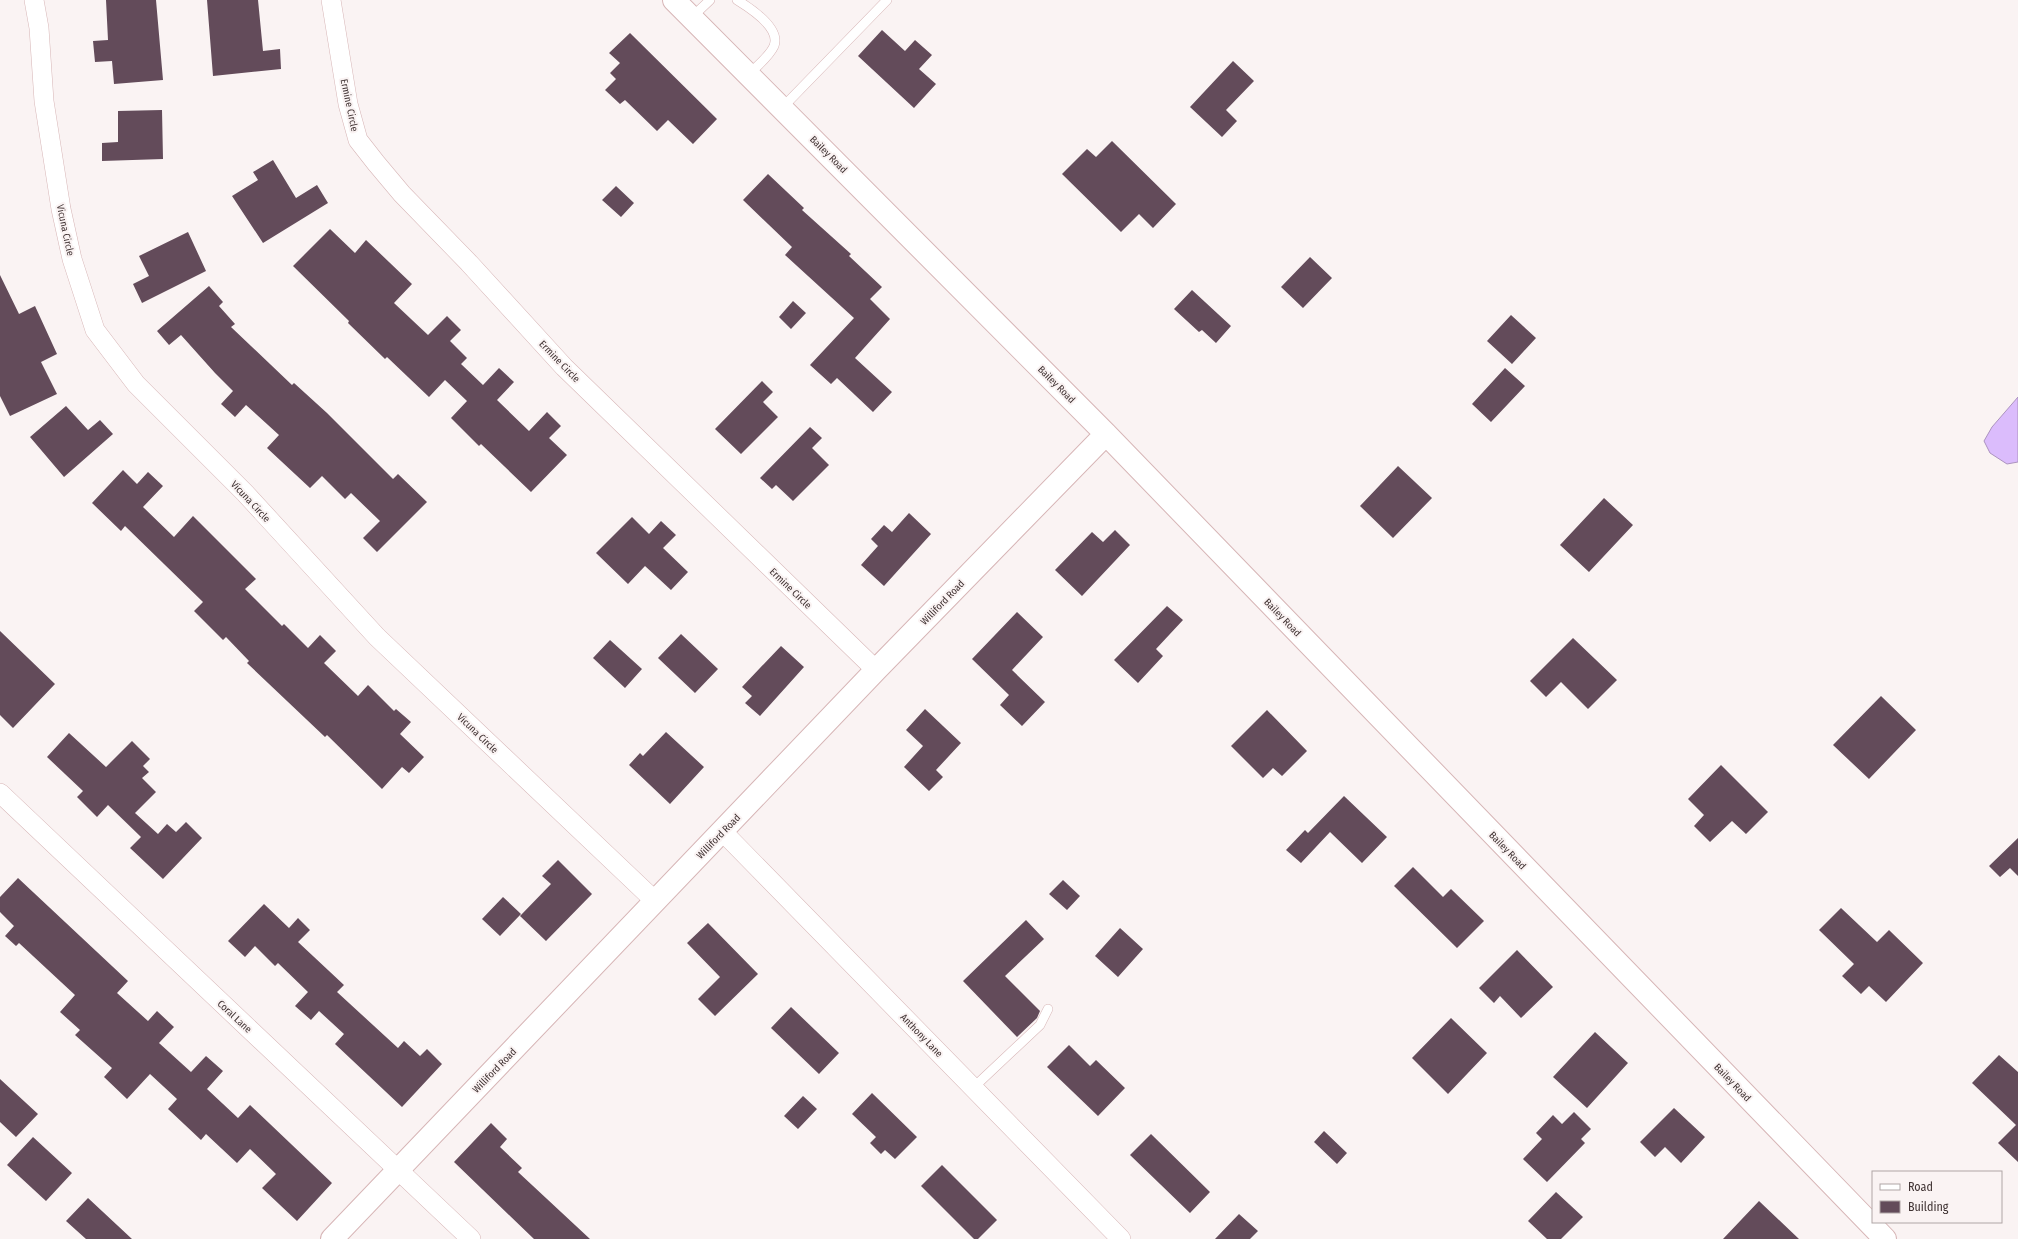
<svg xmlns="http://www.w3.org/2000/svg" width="2018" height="1239" viewBox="0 0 2018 1239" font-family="'Fira Sans Condensed',sans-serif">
  <rect width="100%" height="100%" fill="#faf3f3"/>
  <path fill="#dbbcfc" stroke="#ac93bf" d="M2018,397V462L2007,464L1990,453L1984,441L1992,427Z"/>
  <path fill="#634b5a" d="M106,0H156L163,80L114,84L112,61L95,62L93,41L108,40Z
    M207,0H258L263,51L280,49L281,69L213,76Z
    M882,30L905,51L915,40L932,55L919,69L936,84L914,108L858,56Z
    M630,33L717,119L693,144L668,120L657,131L625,100L620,104L605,90L616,79L610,73L620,63L609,53Z
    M1233,61L1254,81L1226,110L1237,121L1222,137L1190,107Z
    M162,110L163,159L102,161V143L118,142V111Z
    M1112,141L1176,204L1153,228L1139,214L1121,232L1062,174L1087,149L1096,157Z
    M273,160L296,198L317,185L328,203L263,243L232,196L258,180L253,172Z
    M768,174L804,208L802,210L851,254L849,256L882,287L870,299L890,319L855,358L892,392L873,412L837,378L831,384L810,365L854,318L785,255L792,247L743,200Z
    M616,186L634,203L621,217L602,200Z
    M330,229L355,253L366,240L412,284L394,303L428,335L447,316L461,330L450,341L467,358L461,364L483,385L499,368L514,382L497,400L529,431L547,412L561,426L549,438L567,455L531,492L481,444L479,446L451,418L467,401L445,380L429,397L387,357L385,359L348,323L349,321L293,266Z
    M188,232L206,271L142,303L133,284L149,276L139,256Z
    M1310,257L1332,278L1303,308L1281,287Z
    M0,275L19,314L35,306L57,354L41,362L57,394L10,416L0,396Z
    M209,286L223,302L219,306L235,324L231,327L292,385L294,383L327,413L393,479L398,474L427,502L377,552L363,538L380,521L351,493L345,499L322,476L310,488L267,448L279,435L246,405L235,417L221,404L233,391L215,373L181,335L169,345L157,331Z
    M1192,290L1231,326L1216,343L1202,330L1199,332L1174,309Z
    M793,301L806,313L791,329L779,317Z
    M1511,315L1536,338L1512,364L1487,341Z
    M1505,368L1525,386L1491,422L1472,404Z
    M762,381L773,392L763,402L778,417L741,454L715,429Z
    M66,406L88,430L100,420L113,434L64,477L30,437Z
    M810,427L822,438L812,448L829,465L793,501L776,485L772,489L760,478Z
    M1398,466L1432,498L1393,538L1360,506Z
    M123,470L137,484L148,472L163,486L143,507L174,537L193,516L256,579L245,589L282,626L284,624L308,648L320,635L336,651L324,663L358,696L368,685L394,711L396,709L411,722L400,734L424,757L409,773L402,767L382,789L327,735L325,737L247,663L249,661L226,637L223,640L194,611L203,602L125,526L121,531L92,503Z
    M1604,498L1633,525L1589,572L1560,545Z
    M909,513L931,534L884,586L861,565L878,546L871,539L884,525L892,532Z
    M632,517L649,534L661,521L676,535L663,548L688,572L671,590L645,566L628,584L596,553Z
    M1115,530L1130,545L1082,596L1055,570L1092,532L1103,542Z
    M1167,606L1183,620L1156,649L1163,656L1138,683L1114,660Z
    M1017,612L1043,637L1012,670L1045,702L1022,726L1000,705L1009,695L972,659Z
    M0,631L55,684L13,728L0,715Z
    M681,634L718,669L695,693L658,658Z
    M1573,638L1617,680L1588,709L1561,682L1546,697L1530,681Z
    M610,640L642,669L625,688L593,658Z
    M781,646L804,667L760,716L745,703L752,696L742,687Z
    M1881,696L1916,730L1869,779L1833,745Z
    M925,709L961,743L936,770L943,777L929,791L904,767L923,746L906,730Z
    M1267,710L1307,751L1282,776L1273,768L1263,778L1231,746Z
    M666,732L704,767L670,804L629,765L640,753L643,756Z
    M69,733L106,767L132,741L150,759L143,766L149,772L142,778L156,792L135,813L158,834L167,824L176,832L186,822L202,838L163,879L130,848L141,837L108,805L97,817L77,797L83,791L47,757Z
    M1721,765L1768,812L1746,834L1732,821L1710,842L1694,826L1704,815L1688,799Z
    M1344,796L1387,837L1362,863L1330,832L1301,863L1286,850L1305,830L1308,833Z
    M2018,838V876L2010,868L2000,877L1989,866Z
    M558,860L592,894L546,941L520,916L551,884L542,876Z
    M1413,867L1443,897L1451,889L1484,921L1457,948L1394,886Z
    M18,878L128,981L117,993L148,1021L157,1011L174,1027L159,1043L191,1072L206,1056L223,1071L207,1089L238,1118L250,1105L332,1183L297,1221L262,1188L276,1174L250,1149L237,1163L206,1134L201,1140L168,1109L177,1099L150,1074L127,1099L104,1077L112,1068L75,1035L80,1030L60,1012L75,995L19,943L16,946L5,936L14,926L0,912V897Z
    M1063,880L1080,896L1067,910L1049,894Z
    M503,897L521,914L500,936L482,919Z
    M264,904L289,928L298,918L310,930L298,942L344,985L337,992L398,1048L404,1041L420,1056L427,1049L442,1064L402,1107L335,1044L344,1034L319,1011L311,1020L295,1006L308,992L278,963L275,966L255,946L245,957L228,941Z
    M1841,908L1877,942L1889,930L1923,963L1886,1002L1869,986L1861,994L1842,976L1854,964L1819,930Z
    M1026,920L1044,939L1005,976L1040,1011L1037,1018L1017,1037L963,981Z
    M708,923L758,974L715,1016L698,999L720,977L687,943Z
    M1120,928L1143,949L1118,977L1095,956Z
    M1517,950L1553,987L1521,1018L1500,996L1494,1003L1479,988Z
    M791,1007L839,1053L819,1074L771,1028Z
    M1451,1018L1487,1053L1448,1094L1412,1058Z
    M1595,1032L1628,1063L1587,1108L1553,1077Z
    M1069,1045L1090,1066L1096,1060L1125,1088L1098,1116L1047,1067Z
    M1999,1055L2018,1072V1162L1998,1143L2016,1125L1972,1083Z
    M0,1079L38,1114L16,1137L0,1122Z
    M872,1093L917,1137L895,1159L885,1150L881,1154L870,1143L876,1137L852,1114Z
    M803,1096L817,1109L798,1129L784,1116Z
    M1674,1108L1705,1137L1681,1163L1665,1147L1655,1157L1640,1142Z
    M1574,1112L1591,1129L1581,1139L1585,1143L1547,1182L1523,1159L1542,1139L1536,1133L1553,1115L1562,1124Z
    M491,1123L507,1139L500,1147L522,1168L518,1172L590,1239H534L454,1162Z
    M1324,1131L1347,1153L1337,1164L1314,1142Z
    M1151,1134L1210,1192L1190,1213L1130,1155Z
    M33,1137L72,1173L46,1201L7,1165Z
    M942,1165L997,1220L978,1239H974L921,1186Z
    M1556,1192L1583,1217L1561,1239H1547L1528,1221Z
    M88,1198L132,1239H86L66,1221Z
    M1759,1201L1799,1239H1723Z
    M1239,1214L1258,1231L1250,1239H1215Z"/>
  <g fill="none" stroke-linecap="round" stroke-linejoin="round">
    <g stroke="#d7b5b6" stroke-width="10">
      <path id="service" d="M737,0C750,8 781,28 774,46C769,57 757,66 749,74
        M691,18L710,0
        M783,107L887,0
        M973,1088L1040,1025L1048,1009"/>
    </g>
    <g stroke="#d7b5b6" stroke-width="20">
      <path id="minor" d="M34,0L39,28L44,101L61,209L72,259L95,330L136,384L245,493L377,637L655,901
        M331,0L348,104L358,140L376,163L402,194L469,263L564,367L876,670
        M0,793L471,1239
        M722,831L1121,1239"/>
    </g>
    <g stroke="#d7b5b6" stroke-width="24">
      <path id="tertiary" d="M674,0L1106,434L1885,1239
        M332,1239L876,670L1106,434"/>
    </g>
    <use href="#service" stroke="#fff" stroke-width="9"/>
    <use href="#minor" stroke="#fff" stroke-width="19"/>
    <use href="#tertiary" stroke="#fff" stroke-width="22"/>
  </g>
  <g text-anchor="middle" stroke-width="4" stroke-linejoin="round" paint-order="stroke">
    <g font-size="10" fill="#3f3232" stroke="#faf3f3">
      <text transform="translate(350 105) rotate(78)" y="4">Ermine Circle</text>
      <text transform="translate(829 154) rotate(45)" y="4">Bailey Road</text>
      <text transform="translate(66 230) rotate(78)" y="4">Vicuna Circle</text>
      <text transform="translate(560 361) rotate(46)" y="4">Ermine Circle</text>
      <text transform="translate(1057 384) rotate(45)" y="4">Bailey Road</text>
      <text transform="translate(251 501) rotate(47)" y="4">Vicuna Circle</text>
      <text transform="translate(791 588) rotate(44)" y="4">Ermine Circle</text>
      <text transform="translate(942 602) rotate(-46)" y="4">Williford Road</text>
      <text transform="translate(1283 617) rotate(46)" y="4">Bailey Road</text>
      <text transform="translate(478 733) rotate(44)" y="4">Vicuna Circle</text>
      <text transform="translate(718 836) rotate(-46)" y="4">Williford Road</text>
      <text transform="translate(1508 850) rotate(46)" y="4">Bailey Road</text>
      <text transform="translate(235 1016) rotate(43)" y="4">Coral Lane</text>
      <text transform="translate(922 1035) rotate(46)" y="4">Anthony Lane</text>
      <text transform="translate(494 1070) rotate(-46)" y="4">Williford Road</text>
      <text transform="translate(1733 1082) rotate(46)" y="4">Bailey Road</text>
    </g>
  </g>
  <rect x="1872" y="1171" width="130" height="52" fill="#faf3f3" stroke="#afa6a6"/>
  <rect x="1880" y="1184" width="20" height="6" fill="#ffffff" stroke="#afa6a6"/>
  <text x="1908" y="1191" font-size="12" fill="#3f3232">Road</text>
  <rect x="1880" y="1201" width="20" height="12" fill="#634b5a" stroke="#afa6a6"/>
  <text x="1908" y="1211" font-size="12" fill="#3f3232">Building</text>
</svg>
